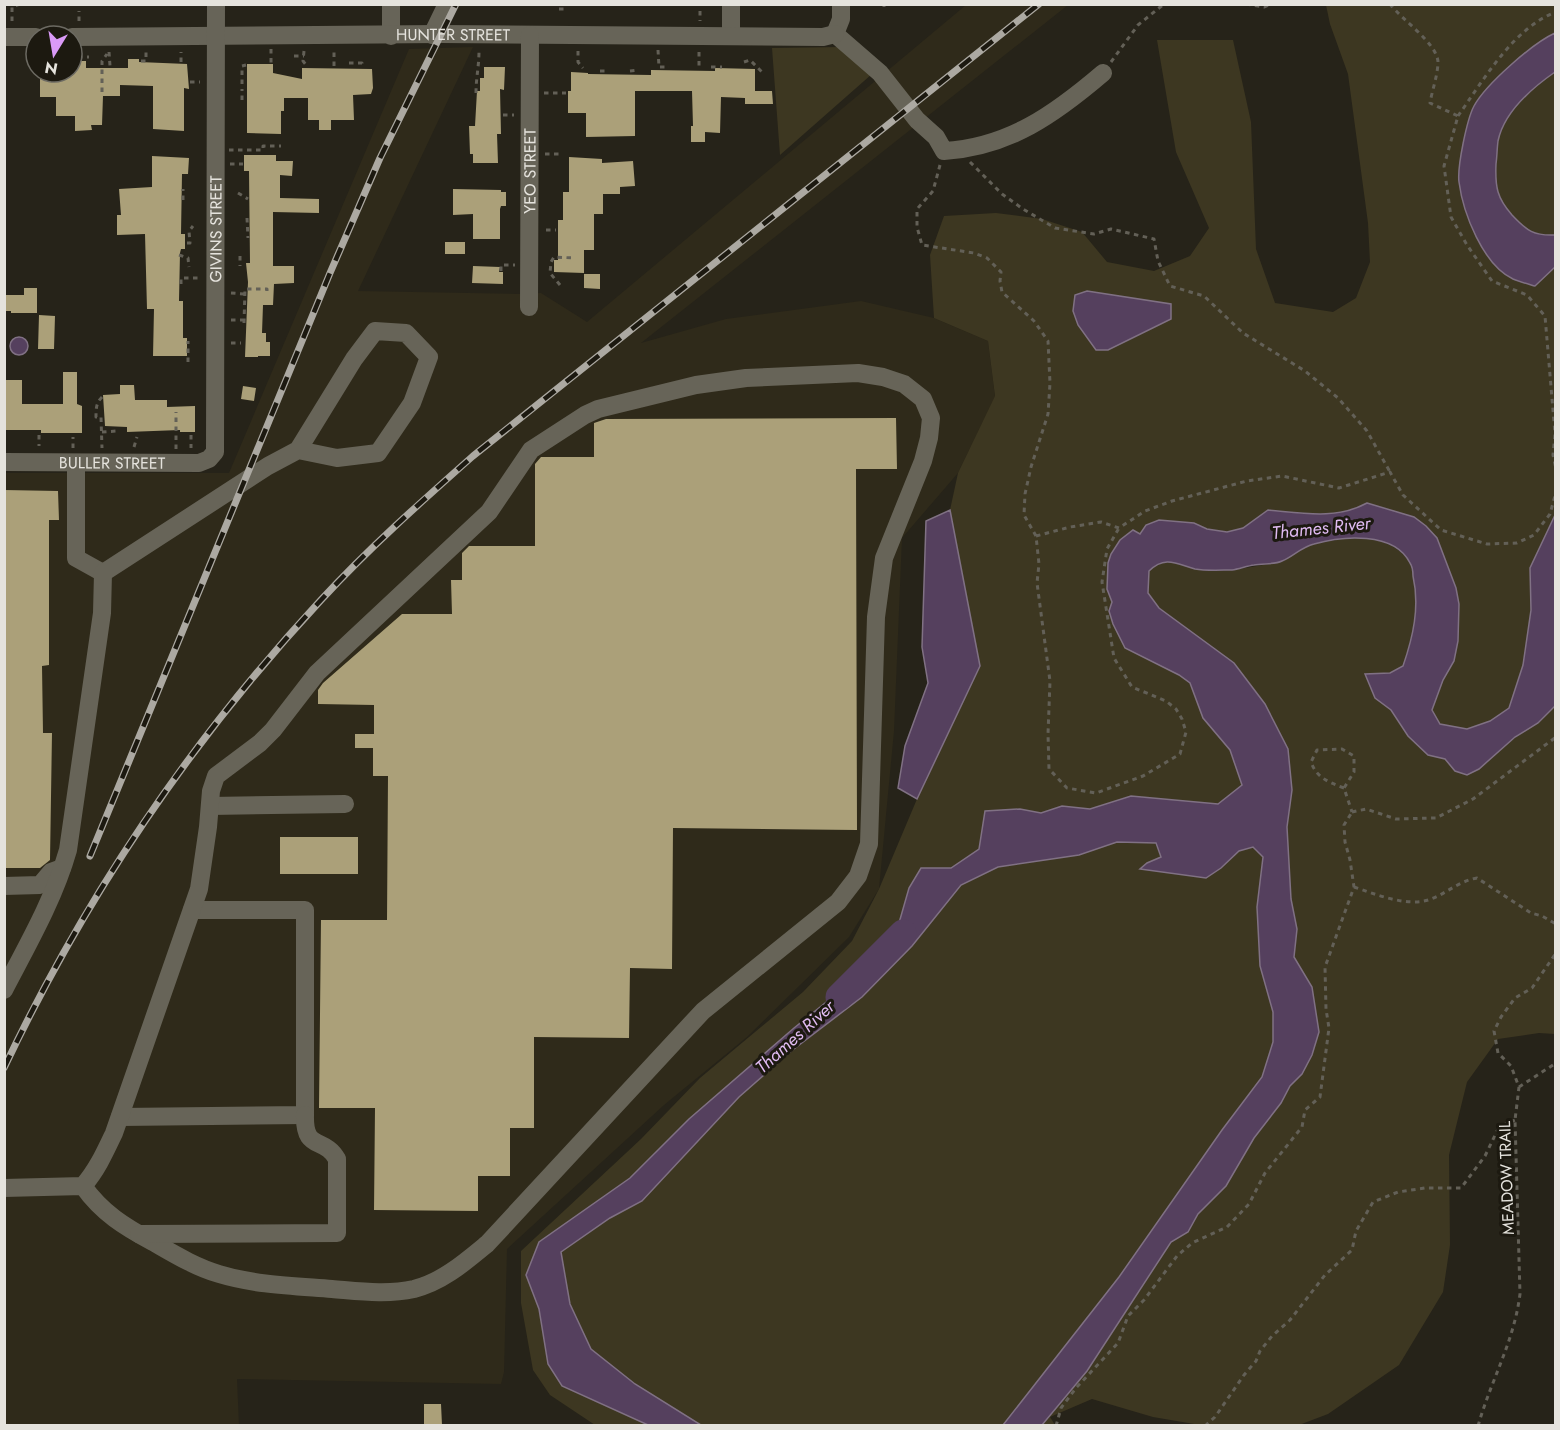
<svg xmlns="http://www.w3.org/2000/svg" width="1560" height="1430" viewBox="0 0 1560 1430" font-family="Jost,sans-serif">
  <rect width="100%" height="100%" fill="#262319"/>
  <path fill="#2f2a1a" d="M966,5H1068L641,343L726,319L861,301L934,318L988,341L995,397L958,473L902,538L894,731L879,889L849,937L747,1037L664,1105L507,1249L504,1372L501,1384L237,1379L239,1425L5,1426V473H229L409,49L473,47L358,291L518,294L541,293L587,322Z"/>
  <path fill="#3d3721" d="M1326,5H1555V33L1546,37L1459,180L1555,267V515L1530,568L1531,610L1523,665L1509,708L1490,721L1467,729L1440,724L1432,710L1443,680L1454,661L1458,641L1459,604L1456,588L1446,565L1367,503C1336,520 1302,512 1268,510L1243,528L1227,532L1207,529L1194,523L1159,520L1107,589L1112,602L1113,624L1125,648L1180,675L1190,683L1203,718L1230,750L1242,785L1218,804L1131,796L1090,809L1062,806L1041,813L1020,809L979,849L951,868L909,888L899,923L875,963L794,1028L689,1119L630,1178L539,1242L526,1275L539,1309L548,1364L562,1386L648,1425H595L550,1395L533,1370L521,1303V1251L641,1139L700,1078L803,992L852,941L879,889L917,799L980,666L950,510L958,473L995,396L988,341L934,318L930,255L944,216L996,213L1042,219L1082,232L1107,262L1154,271L1190,256L1209,228L1176,152L1157,40H1233L1251,122L1256,249L1275,303L1333,312L1356,298L1370,262L1368,223L1348,74L1330,24Z
    M841,47L872,74L780,155L772,48Z
    M1555,72V235C1534,236 1527,231 1512,215C1497,198 1495,187 1496,164C1497,157 1497,149 1498,141C1504,112 1532,88 1555,72Z
    M1355,537C1376,539 1396,543 1409,561C1411,565 1412,570 1413,574C1420,606 1413,636 1403,666L1390,673L1365,674L1375,698L1391,710L1408,736L1428,755L1445,759L1455,771L1502,748L1526,729L1538,723L1555,706V1034L1539,1033L1498,1039L1467,1082L1449,1155L1450,1245L1443,1292L1399,1365L1328,1414L1299,1425H1200L1153,1417L1092,1399L1050,1417L1055,1425L1042,1426L1087,1371L1171,1242L1188,1232L1198,1214L1226,1186L1254,1138L1281,1103L1290,1086L1302,1074L1312,987L1294,957L1297,929L1291,899L1287,827L1292,790L1288,749L1265,704L1234,663L1159,608L1148,593L1149,571L1156,565L1166,562L1185,564L1195,569L1233,570L1281,562L1296,551L1312,544Z
    M1117,842L1155,843L1161,857L1147,863L1221,868L1239,851L1253,847L1263,857L1257,907L1260,966L1273,1012V1042L1262,1077L1222,1130L1119,1277L1003,1425H701L635,1384L591,1349L570,1304L561,1252L610,1218L642,1201L739,1097L790,1052L862,997L912,946L961,885L998,867L1079,855Z"/>
  <path fill="#55405e" stroke="#807184" stroke-width="1.5" d="M1555,33V72C1532,88 1504,112 1498,141C1497,149 1497,157 1496,164C1495,187 1497,198 1512,215C1527,231 1534,236 1555,235V267L1535,286C1528,284 1520,282 1513,279C1483,265 1463,213 1459,182C1457,167 1467,119 1474,106C1486,84 1533,43 1555,33Z
    M1087,291L1171,304V319L1108,350H1096L1078,325L1073,311L1075,295Z
    M10 346a9 9 0 1 1 18 0a9 9 0 1 1-18 0Z
    M1367,503L1414,517L1426,526L1437,538L1456,588L1459,604L1458,641L1454,661L1443,680L1432,710L1440,724L1467,729L1490,721L1509,708L1523,665L1531,610L1530,568L1555,515V706L1538,723L1515,737L1479,769L1467,775L1455,771L1445,759L1428,755L1408,736L1391,710L1375,698L1365,674L1390,673L1403,666C1413,637 1420,607 1413,576C1413,572 1412,566 1410,563C1394,531 1342,536 1314,544C1301,547 1293,557 1282,561C1274,565 1263,563 1254,565C1247,566 1239,569 1232,570C1221,570 1206,571 1195,569C1177,564 1165,555 1149,571L1148,593L1159,608L1234,663L1265,704L1288,749L1292,790L1287,827L1291,899L1297,929L1294,957L1312,987L1319,1032L1312,1055L1302,1074L1290,1086L1281,1103L1254,1138L1226,1186L1198,1214L1188,1232L1171,1242L1087,1371L1042,1425H1003L1119,1277L1222,1130L1262,1077L1273,1042V1012L1260,966L1257,907L1263,857L1253,847L1239,851L1221,868L1206,878L1140,869L1147,863L1161,857L1156,843L1117,842L1079,855L998,867L961,885L912,946L862,997L790,1052L739,1097L642,1201L610,1218L561,1252L570,1304L591,1349L635,1384L701,1425H648L562,1386L548,1364L539,1309L526,1275L539,1242L630,1178L689,1119L794,1028L875,963L899,923L909,888L921,868H951L979,849L985,811L1020,809L1041,813L1062,806L1090,809L1131,796L1218,804L1242,785L1230,750L1203,718L1190,683L1179,675L1125,648L1113,624L1109,611L1112,602L1107,589L1108,563L1111,554L1120,540L1133,530L1140,534L1146,525L1159,520L1194,523L1207,529L1227,532L1243,528L1268,510C1302,513 1336,520 1367,503Z
    M950,510L980,666L917,799L898,788L905,746L928,683L922,647L926,521Z"/>
  <g fill="none" stroke-linecap="round" stroke-linejoin="round">
    <path stroke="#55405e" stroke-width="27" d="M839,997L903,933"/>
  </g>
  <path fill="#aba079" d="M128,59H139V62L187,64L189,89L184,88V131L153,129V86L120,85V96H103L102,125H91L92,130L75,131V116H56V97H40V72H72L74,61H86V68H128Z
    M247,64H273V73L302,79V68L372,69L373,88L371,94L353,95L354,120H331V130H319V120H308V98H284V111H281V134L247,133Z
    M484,67H505L504,90L500,89L501,134H497L498,163H473V154H470L469,126H475L477,91H480V78H484Z
    M715,68L755,69V91H772L773,104H745V98L721,97L720,133L705,132V142H691V126H693L692,91H635V136L586,137V113H568V91H571V72L588,73V74L651,75V70L715,71Z
    M244,155H276V161H293L292,176L280,175V198L319,199V213L273,212V266H294V283L274,284L273,305H263L262,333H266V342H270V356H258V357H245L248,282L246,263H250L249,171H244Z
    M152,156L189,158L188,174H182L181,234H185V249H181L180,253L179,301H183V338H187V356H153L154,309H147L145,234L117,235V215H121L119,189L152,187Z
    M569,157L602,159V163L633,161L635,186L620,187V194H603V214H594V250H584V273L554,272V260H558V220H563V192H569Z
    M453,189L501,190V192H506V206H501L500,209V239H473V214L453,215Z
    M445,242H465V254H445Z
    M473,266L500,267L499,272H503V284L472,283Z
    M584,274H600V289L584,288Z
    M24,288H37V313H11V311H5V295H24Z
    M39,315L55,316L54,349H38Z
    M63,372H77V404L82,406V433H41V430H4V380H22V404H63Z
    M120,385H134L135,400H167V407L195,406V432H180V430L127,432V427L105,426L103,395L120,394Z
    M243,386L256,388L254,401L241,399Z
    M896,418L897,469H856L857,830L673,828L672,969L630,968L629,1038L534,1037V1128H510V1176H478V1211L374,1210L375,1108H319L321,920H387L388,776H373V748H355V734H374V705L318,704V690L323,683L402,614H452L451,580H462V553L469,546H535V464L541,457H594V423L606,419Z
    M4,490L58,491L59,520H49V665L42,666L43,733H52L50,860L40,868H4Z
    M280,837H358V874H280Z
    M424,1404H441L442,1425H424Z"/>
  <g fill="none" stroke-linecap="round" stroke-linejoin="round">
    <path stroke="#636057" stroke-width="3" stroke-dasharray="4.5 4.5" stroke-linecap="butt" d="M1246,4L1264,7L1271,4
      M1390,4C1402,20 1437,43 1438,62C1438,74 1432,91 1430,103L1458,116L1444,166L1451,217L1467,245L1492,281L1527,295L1545,316L1555,434L1553,455L1556,469
      M884,7V4
      M559,9H564V4
      M700,11V21
      M12,21V7L20,4
      M79,21V11
      M271,49V63
      M658,50L659,67H669
      M304,51L303,61L307,66
      M578,51V62L583,68
      M109,52L110,66
      M699,52V69
      M294,56H304
      M78,57H89
      M141,61H146V51
      M181,62V52
      M744,62L750,60L764,74
      M1111,62L1138,25L1164,4
      M349,63H362V68
      M334,66V49
      M711,67H722
      M600,71H608
      M630,71L638,70
      M190,82H200
      M242,84V66L246,65
      M102,92V61L107,54
      M476,93C476,78 479,66 479,51
      M544,93H566
      M242,100V89
      M503,115H514
      M1458,116C1482,82 1514,27 1556,12
      M229,150H263V146H281
      M545,154H561
      M970,162L1002,194L1023,209L1055,228L1094,234L1111,229L1154,239L1158,261L1170,286L1204,296L1243,333L1305,371L1338,398L1367,431L1390,472
      M230,164H243
      M940,165L933,191L917,209V227L922,245L974,253L987,258L1001,272L1000,281L1002,292L1034,321L1048,341L1050,383L1048,414L1031,467L1025,494L1024,515L1036,536L1039,564L1037,583L1050,681L1048,734L1049,769L1067,788L1096,793L1143,776L1180,754L1186,732L1182,719L1176,709L1166,701L1132,687L1114,658L1102,582L1107,549L1119,528
      M238,193L248,199
      M183,200V189
      M247,218L248,238
      M546,230H556
      M187,243H190L189,231L193,226
      M179,255L188,258L189,267
      M240,256V266
      M501,271V265H515
      M181,284V278H200
      M560,285L550,273L551,262L554,257L574,258
      M231,293L244,294
      M231,320H244
      M244,323L245,289H267V291
      M231,343H241
      M188,362V341
      M102,397C96,403 96,409 96,417H101L102,448
      M102,432L117,431
      M39,435V446
      M191,435V448
      M134,447L137,437
      M73,448V437
      M176,449V412
      M1036,536L1070,527L1101,522L1119,528L1145,511L1172,501L1247,481L1282,476L1339,488L1390,472L1403,495L1441,530L1487,544L1517,543L1534,535L1550,514L1556,492
      M1344,788C1328,782 1317,778 1311,762L1317,750L1342,749L1354,756V772L1344,788L1352,812
      M1352,812L1366,809L1396,819L1436,818L1473,799L1556,737
      M1354,887C1375,894 1408,908 1431,899C1447,893 1459,881 1477,878L1531,913L1542,916L1556,924
      M1519,1087L1556,1063
      M1056,1426L1061,1408L1076,1388L1118,1343L1128,1316L1144,1300L1177,1256L1192,1243L1227,1227L1249,1204L1265,1173L1302,1127L1305,1110L1320,1097L1329,1028L1326,1009L1325,967L1354,887L1350,860L1345,842L1344,825L1352,812
      M1205,1426L1215,1417L1244,1375L1256,1361L1260,1351L1272,1336L1290,1320L1325,1275L1352,1250L1356,1231L1373,1202L1398,1192L1425,1188H1461L1485,1156L1499,1127L1515,1120
      M1478,1426C1491,1380 1514,1342 1520,1294L1515,1120L1519,1087L1511,1066L1498,1053L1494,1031L1501,1017L1515,998L1532,988L1556,953"/>
    <g stroke="#676458" stroke-width="18">
      <path d="M835,34L880,73L917,120L936,137L944,151C1009,147 1055,114 1103,73"/>
      <path d="M835,34L841,19V4"/>
      <path d="M432,35L447,4"/>
      <path d="M391,36V4"/>
      <path d="M731,36V4"/>
      <path d="M4,37H36"/>
      <path id="s1" d="M72,37L440,34L823,37L835,34"/>
      <path id="s2" d="M529,307L530,35"/>
      <path id="s3" d="M4,462L199,463L209,459L215,452L216,4"/>
      <path d="M76,463V558L103,573"/>
      <path d="M210,806L345,804"/>
      <path d="M4,886L40,885L51,872L62,868"/>
      <path d="M4,990C28,944 54,899 68,850L102,613L103,573L268,466L298,450L354,359L375,331L406,333L429,357L412,403L378,453L337,458L298,450"/>
      <path d="M120,1117L305,1115V910H192"/>
      <path d="M4,1188L83,1186C97,1170 105,1152 114,1133L199,889L208,827L211,791L216,776L260,743L273,730L317,673L489,512L531,450L585,415L598,409L696,385L746,378L858,373L883,377L904,384L923,399L931,418L929,438L923,461L884,558L876,617L869,844L858,876L838,902L703,1011L487,1244C464,1263 442,1282 414,1289C387,1295 358,1291 332,1289C294,1286 255,1285 219,1274C195,1267 174,1254 153,1242C125,1227 102,1213 83,1186"/>
      <path d="M139,1234L337,1233V1159C324,1136 304,1152 305,1115"/>
    </g>
    <g stroke="#aca9a2" stroke-width="7">
      <path id="rail" d="M90,856L330,273L380,158L456,4
        M4,1068C86,895 191,740 321,600C368,549 421,502 473,456L1039,4"/>
    </g>
    <use href="#rail" stroke="#1c1910" stroke-width="4.5" stroke-dasharray="14" stroke-linecap="butt"/>
  </g>
  <g text-anchor="middle" stroke-width="6" stroke-linejoin="round" paint-order="stroke">
    <g font-size="16" fill="#e5e3dd" stroke="#1c1910">
      <text dy="6" stroke="none"><textPath href="#s1" startOffset="381">HUNTER STREET</textPath></text>
      <text dy="6" stroke="none"><textPath href="#s2" startOffset="136">YEO STREET</textPath></text>
      <text dy="6" stroke="none"><textPath href="#s3" startOffset="438">GIVINS STREET</textPath></text>
      <text dy="6" stroke="none"><textPath href="#s3" startOffset="108">BULLER STREET</textPath></text>
      <text transform="translate(1506 1178) rotate(-92)" y="6">MEADOW TRAIL</text>
    </g>
    <g font-size="18" font-style="italic" fill="#e0bbf2" stroke="#1c1910">
      <text transform="translate(1321 528) rotate(-6)" y="6">Thames River</text>
      <text transform="translate(795 1037) rotate(-42)" y="6">Thames River</text>
    </g>
  </g>
  <rect width="1560" height="1430" fill="none" stroke="#e5e3dd" stroke-width="12"/>
  <g transform="translate(54 54) rotate(191)"><circle r="28" fill="#1c1910" stroke="#6c6a62" stroke-width="1.5"/>
  <path d="M0-4.5L10 22L0 15L-10 22Z" fill="#da9af7"/>
  <text y="-9" font-size="16" font-weight="bold" text-anchor="middle" fill="#e5e3dd">N</text>
  </g>
</svg>
